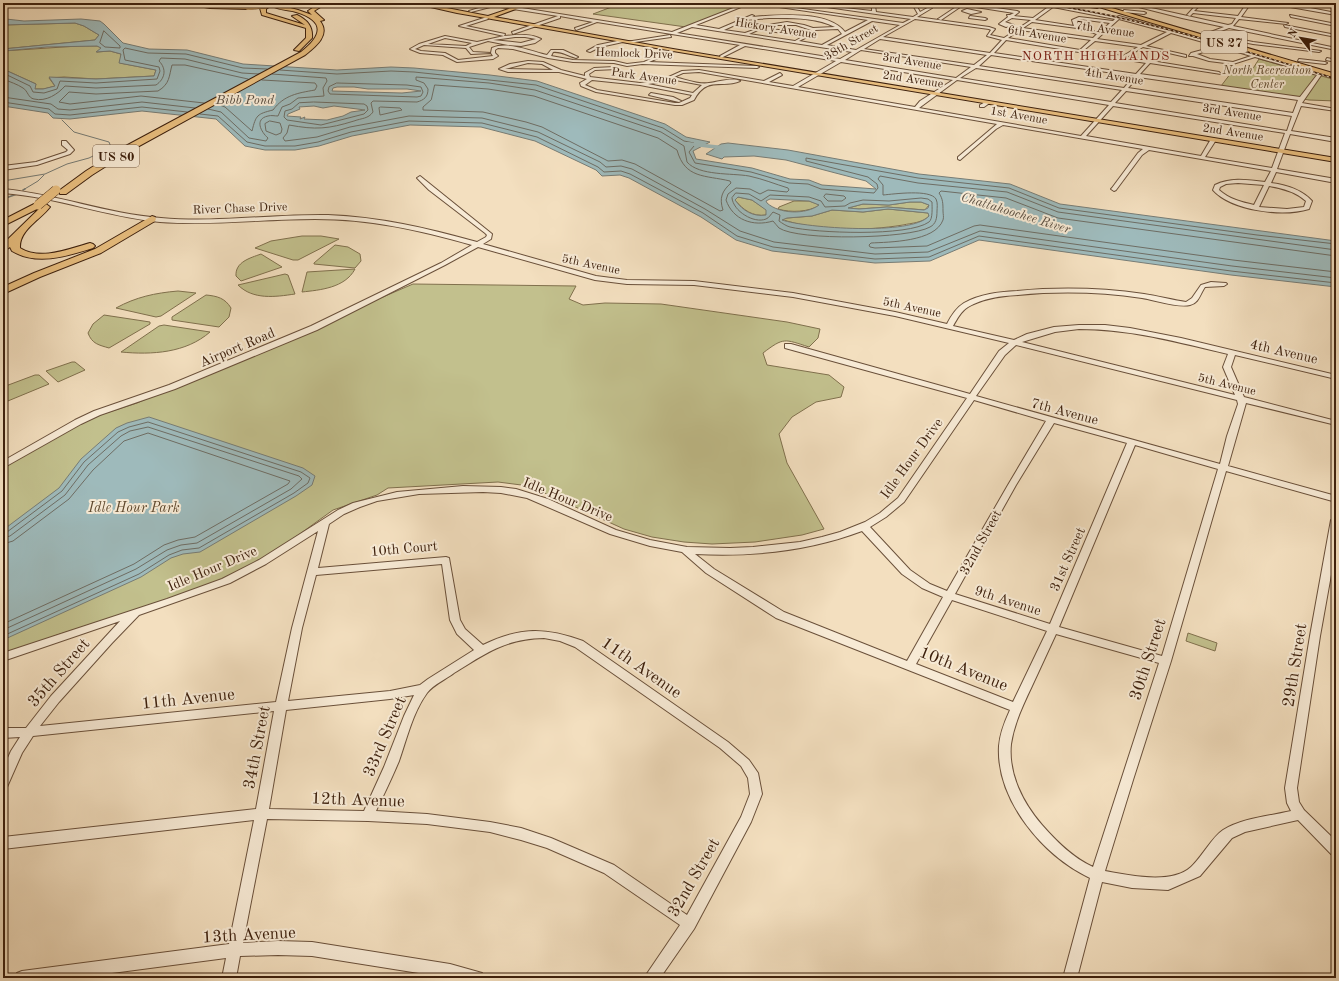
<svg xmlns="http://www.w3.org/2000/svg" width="1339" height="981" viewBox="0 0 1339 981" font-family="'Old Standard TT',serif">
  <rect width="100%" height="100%" fill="#f3dfbf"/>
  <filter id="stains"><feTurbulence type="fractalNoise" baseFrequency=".005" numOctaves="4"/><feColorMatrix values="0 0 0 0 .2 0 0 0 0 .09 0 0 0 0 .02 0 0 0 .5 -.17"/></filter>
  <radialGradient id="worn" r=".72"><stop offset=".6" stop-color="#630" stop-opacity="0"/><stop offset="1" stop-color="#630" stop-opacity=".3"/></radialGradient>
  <path fill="#c2c08d" stroke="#80704d" d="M622,3H747L686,27L593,14Z
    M75,23L84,26L99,35L95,40L3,49V25Z
    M78,46H97L102,48L97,52L110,51L121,54L120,63L156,70L154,76L96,79L64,77L49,78L55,86L44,89H34L36,84L3,69V51Z
    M1259,59L1336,80V101L1309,100L1221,86L1234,69L1252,70Z
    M738,197L752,200L767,210L766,215C753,217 743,210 735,200Z
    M794,201H809L820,205C809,212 791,213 778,209L779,207Z
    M910,202H921L929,205L925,210L887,207L859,209L848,208L863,204L889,205Z
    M888,209L928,213L929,216C922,223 912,223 903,225C866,231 817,232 781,219L787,218L812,216L832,210L863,212Z
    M302,236H321L339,239L298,260H293L255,248L271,241Z
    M335,245L348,247L360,254L361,261L355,268L314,264V263Z
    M261,254L282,267L241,281L236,276C235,262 250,258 261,254Z
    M355,269C345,288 320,290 302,292L307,272Z
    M285,274L288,275L295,294C275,297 253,300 238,285Z
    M413,284L576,286L569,299L583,305L605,303L661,304L787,322L820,329L818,338L809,347C784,339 784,337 763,353L767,365L829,375L844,387L841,397L816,402L792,417L779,434L787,463L824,529L802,535L755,542L712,544L684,542L652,537L624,529L529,486L498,482L388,488L377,495L333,510L272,554L227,578L170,599L57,635L3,656V468L67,430L103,414L137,403Z
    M178,291L196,293L161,316L156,317L116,308C136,297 155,293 178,291Z
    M206,295C217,296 225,298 231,308L229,317L219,327L172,320V317Z
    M104,315L150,322V324L109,348C99,345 92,344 88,333L93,324Z
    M164,325L210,332C186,353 152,355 121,352L159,326Z
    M72,362H75L85,370L58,382L46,371Z
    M35,375H39L49,384L3,403V387Z
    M1188,633L1217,643L1215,651L1186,641Z"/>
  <path fill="#9ebabb" stroke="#777c75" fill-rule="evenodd" d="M6,19L24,21L81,19L100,21L104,24L123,43L149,49L187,50L243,64L337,70L391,67L414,68L490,75L537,81L665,124L686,137L710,142L693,151L696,159L752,168L790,179L809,180L822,185L876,189L866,181L786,160L754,156L724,157L722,159L706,154L721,144L728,143L788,150L919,174L1010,184L1060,204L1336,241V287L1231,275L979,240L930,261L875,263L772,251L736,240L701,217L629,178L620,175L602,176L596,170L535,141L481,127L410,125L352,136L319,146L295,150H265L245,146L216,119L142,111L70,119L53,118L48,113L3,106V69L36,84L35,89H43L55,86L49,77L96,79L154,76L156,70L119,63L121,54L110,51L96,52L101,48L97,46L47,47L3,51V49L95,40L99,35L84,26L75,23L3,25V20ZM337,87H354L368,89H407L421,91L402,93L332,91L333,88ZM314,106L323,108L334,106L365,110L351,112L343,116L327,120L304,119L305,117L300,119L301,117L287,116L288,114L300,109L299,107ZM738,197L752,200L766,210V215C753,217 743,211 735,200ZM770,199L809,201L819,205C806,215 779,214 767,203L766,201ZM910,202H921L929,205L928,208L924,210L887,207L859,209L848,208L863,204L889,205ZM888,209L928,213L929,216C912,236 806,228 782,220L787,218L812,216L832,210L863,212Z
    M149,417L303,468L315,476L312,485L296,496L200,552L183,554L171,558L141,577L3,640V530L59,488L81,459L116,428L127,423Z"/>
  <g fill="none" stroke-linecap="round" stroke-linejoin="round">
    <path stroke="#6e6d64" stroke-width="1" d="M104,31L120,46V48L105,47L100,43Z
      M280,70L337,74L391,71L414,72L536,85L663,128L684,141L694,143V146L689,152L695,163L751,172L789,183L808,184L821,189L874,193L878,188L877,184L868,177L806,161V158L918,178L1009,188L1059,208L1257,235L1336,244
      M3,73L30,86L33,92L44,93L57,89L60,81L96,83L157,79L160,71L159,67L125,60L123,50L125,48L148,53L186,54L243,68L267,69
      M3,79C10,82 17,84 23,88C28,91 28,98 34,99C46,102 58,94 65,86L96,88L156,85C165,79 167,69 159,61L161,58L185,59L242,73L259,74
      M337,83L407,85L421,87L423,92L421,96L417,97L330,94L328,91L329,87Z
      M435,85L488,89L534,96L658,138L677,150C685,179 705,175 730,181L731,183C722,191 719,198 723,210L720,211L635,164L622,160L608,161L542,127L526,122L483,112L423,110V107L431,100Z
      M3,97L51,104L58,109L70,110L142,102L195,108
      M3,102L49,109L55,114L70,115L142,107L187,112
      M314,102L364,104L367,106L368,110L364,114L321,125L287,120L284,117L285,111L292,109L299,103Z
      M204,103L141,96L70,104L59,102L69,92L96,94L158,91C170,84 169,76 172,65H185L248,79
      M217,104L225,107L252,131C256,115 257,114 273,110C284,95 298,93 315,90L317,86L315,83L262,80
      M381,107L400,108L402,110L380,115L379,108Z
      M208,109L221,112L249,138L266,141L268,138C261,132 254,119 268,116C271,115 275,116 278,116L282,107L290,104L298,98L324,96L323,88L327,81L326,78L272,74
      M200,114L218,116L247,142L265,146H295L318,142L351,132L409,121L482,123L537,137L598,167L604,172L621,171L630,174L703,213L737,236L773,247L875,259L929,257L979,236L1231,271L1336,283
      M270,121L280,123L282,129L281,133L276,135L266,131L265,124Z
      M736,193L749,194L761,201L770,195L809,197L821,201L825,207L845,206L850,203L863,200L889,201L921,198L928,199L932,202C932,207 933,219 929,222C908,237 815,233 790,227C786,226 782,223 779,221L780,215L773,212C771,214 769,218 766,219C754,224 733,211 732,198Z
      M826,194L844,196L846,198L842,201H828L824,197Z
      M1336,250L1058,212L1007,192L918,183L880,176L878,179L883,185V195C894,194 930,189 936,199C938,203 937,208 937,211C937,218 936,224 930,227C909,239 798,241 779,228C777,226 775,223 773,221C753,227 733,220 726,200L728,194L736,188L750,189L760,194L768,190L787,192L789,190L788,188C775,184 763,179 749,176C732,173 699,176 687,162L684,146L661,132L535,90L489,83L416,77V80L424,83L428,89C428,97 424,100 417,102L373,101L371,103L373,112C368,119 362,118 354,121C328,129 316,130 289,125L287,133L283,138L285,141L317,137L350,127L409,116L482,118L538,132L600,162L606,167L621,166L632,169L705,209L740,231L774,242L875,254L928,252L980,231L1232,266L1336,278
      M1336,256L1058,218L1006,198L941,191L939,193C943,199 943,204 943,211C943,214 944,217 943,220C935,242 889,242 871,243L869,245L870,247L875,248L927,246L974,226L980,225L1233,260L1336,272
      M3,533L7,532L62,491L84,462L118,432L129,427L148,422L301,472L310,478L308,483L294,493L199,548L182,550L169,555L139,574L3,636
      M3,538L10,536L65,495L88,465L121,436L130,431L148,427L299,476L302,479L291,489L197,543L181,545L167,550L136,569L3,630
      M3,544L13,541L69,499L93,470L124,441L148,433L290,481L288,484L195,537L178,540L164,545L134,564L3,624"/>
    <path stroke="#777c75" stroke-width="1" d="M3,181L45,174L67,164L89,158L111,147L109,142L74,132L62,120
      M23,190L38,181L44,175"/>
    <path stroke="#777c75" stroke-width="1.5" d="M23,190L25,189
      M3,199L17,194"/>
    <path fill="#9ebabb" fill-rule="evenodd" d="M687,142L734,147L737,149L734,151L685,145L684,144Z"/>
    <g stroke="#6a503a" stroke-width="2">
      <path id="minor" d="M444,3H450L444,5L442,4Z
        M482,3H491L672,32L746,3H751L696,25L719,29L752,15L754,16L752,17C778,15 828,10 845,32L868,20L751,3H761L903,23L911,19L799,3L872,11V8L863,3H868L875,6L876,12L913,17L918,14L914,7L907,3L916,5L920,12L929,7L932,3H936L932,8L917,17L989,27L995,29L990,35L1004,38L1031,20L1012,18L1005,22L1014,25L1006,27L999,24L1008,17L1007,15H1010L1014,13L963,5L941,20L938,19L962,3L1017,11L1019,12L1014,16L1033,18L1051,5L1059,3L1056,6L1117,17L1119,16L1319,73L1324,71L1302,103L1336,109V111L1301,106L1291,131L1336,138V142L1290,134L1277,169L1336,179V183L1276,172L1271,183C1286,185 1301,189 1312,201L1309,209C1283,217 1232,211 1213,190L1215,185C1231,177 1248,180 1265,182L1271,171L1149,150L1142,155L1116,190L1114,191L1111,189L1112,188L1138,153L1143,149L1003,125L996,129L960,160L958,159V157L997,124L699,72L683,73L674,77C684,79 699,85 709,83C718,82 732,77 740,81C723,89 707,75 694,100L682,105H675L596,92L581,86L580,83L587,79L559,72H508L499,69L510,64L528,61L543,62L561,70L585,76V73L594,68L615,67L617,69L595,70L589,74L590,77L640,83L662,80L682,71L699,70L764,81L780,73L782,75L769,82L793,86L836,61L745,46L721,58L720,56L740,45L597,22L576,30L575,28L593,22L560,16V18L513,34L512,32L558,16L494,6L471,12L469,11L489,5ZM1053,7L1115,19L1113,21L1079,17L1072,20L1074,26L1035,20ZM769,18C791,18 815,17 835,27L813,28L804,25L787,22L768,25L745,33L724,30L746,20ZM915,19L989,29L991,30L987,36L1002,40L990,53L883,37ZM1079,19L1110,23L1099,33L1079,26L1076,20ZM1119,19L1167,32L1141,45L1097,39ZM872,21L900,25L856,50L827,45ZM1032,22L1077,28L1097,34L1093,38L1023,28ZM778,25H796L811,30L812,32L808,34L764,28ZM692,27L852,52L840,59L677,33ZM760,29L762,30L804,36L795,41L749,34ZM838,29L842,34L822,45L799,41L815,33V30ZM1020,30L1091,40L1080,50L1008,38ZM1171,33L1217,46L1191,53L1189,56H1193L1209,61L1233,64L1255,57L1317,75L1300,97L1140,74L1150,63L1221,74L1219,72L1127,57L1143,47L1186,57V55L1146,46ZM880,39L987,55L974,65L864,49ZM1006,40L1146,63L1136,74L994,53ZM1095,41L1138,47L1123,56L1084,50ZM1221,47L1251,56L1233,62L1210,59L1197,54ZM861,50L971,67L956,78L845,60ZM991,55L1134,76L1124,88L979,66ZM841,62L953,80L920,101L915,107L798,87ZM528,63L542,64L553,70L505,69ZM976,68L1122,90L1111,102L960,78ZM1138,77L1298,100L1293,113L1128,88ZM670,79L702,85L693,93L648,84L663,82ZM592,80L640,85L692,95L690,98L679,103H675L597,90L585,85ZM957,80L1109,105L1081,136L919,108ZM1126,91L1292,116L1287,131L1115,103ZM1113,106L1285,133L1272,168L1205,157L1216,140L1213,138L1211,139L1201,156L1086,136ZM1238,183L1264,185L1254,205C1241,202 1229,199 1219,190L1220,187L1226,184ZM1269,186C1283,188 1296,192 1306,201L1304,207L1287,209L1259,207Z
        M1123,3H1129L1228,25L1232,24L1236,18L1193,13L1190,16L1187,15L1198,3H1202L1194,11L1238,16L1247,3H1251L1241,17L1288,23L1286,24L1239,19L1233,26L1336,48V50L1229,28L1213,34L1253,42L1321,51L1319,52L1253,44L1209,35L1208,33L1224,27L1182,18Z
        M1267,3L1295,5L1336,13V15Z
        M1329,3H1336V5L1330,4Z
        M967,9L981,12L971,14L962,11Z
        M1124,10L1144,12L1146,13L1144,14L1123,12Z
        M1290,15L1336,24V26L1291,17Z
        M970,16L985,18L987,19L985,20L969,18Z
        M487,17L488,19L466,26L505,34L504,36C516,35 530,33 541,39L535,43L521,46L508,45L488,41L469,47L473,52L491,53L492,48C508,41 530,51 547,55L551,50H563L578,57L576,58C568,56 562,51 553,52L551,56L573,60L614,61L627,64L644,62L673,49L674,51L649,62L757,66L759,67L757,68L642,64L627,66L614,63L573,62L548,58L513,49L498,48L495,50V53L498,56L493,59L457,62L443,55L420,53L410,49L419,44L445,36L477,42L504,36L459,26ZM515,37H525L536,39L521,43L493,40ZM445,38L472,43L466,46L428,44ZM424,45L466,48L471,54L491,53L493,56L458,60L445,53L421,51L415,49Z
        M1284,25L1336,35V37L1285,27Z
        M670,35L671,37L628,43L626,42Z
        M622,40L623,42L600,47L590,52L587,51L598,45Z
        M1327,58L1336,60V62L1326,60Z
        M1299,59L1325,62L1327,63L1325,64L1298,61Z
        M651,93L673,97L681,101L679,102L649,95Z
        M987,101L991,102L984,107H980V105Z
        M62,141H66L74,150L70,154L37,165L3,170V166L36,162L66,152L68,150L62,145Z
        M420,176L492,234L491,239L483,244L596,276L627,280L694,281L793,293L895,312L947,324C951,316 956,308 964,303C980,294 999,292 1017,291C1060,287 1102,288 1144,294C1158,296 1172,300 1186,302L1192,298L1201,285L1211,282L1226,283L1227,284L1224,286L1205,287C1200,294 1199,303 1190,305C1178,308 1155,300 1142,298C1101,292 1060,291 1018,295C1001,296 983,298 968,307C961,311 957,319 953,326L1014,340L1027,334L1054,327L1079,325H1105L1130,328L1181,338L1336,375V379L1235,355L1231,367L1244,397L1336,421V425L1246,403L1228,466L1336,496V502L1226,471L1171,661L1133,780L1105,871C1129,875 1171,885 1191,867C1202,857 1212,837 1223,830C1242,818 1270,816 1291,811L1287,803L1285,788L1310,636L1331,520L1336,517V547L1320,636L1297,788L1299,802L1304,810L1336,841V856L1331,854L1298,820L1245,832L1232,838L1200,876L1168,890L1132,888L1102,882L1077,978H1063L1090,878C1043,856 996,800 999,746C1000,733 1005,721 1010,710L776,618L706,573L682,552L650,546L610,534L527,498L501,493L483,492L419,494L377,501L360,507L344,514L329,524L318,568L446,557L449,558L460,620L465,629L483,645C520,627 545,627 583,641L728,742L749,760L758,773L762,794L751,822L694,929L660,978H644L680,925L604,873L547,848L521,840L490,832L427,824L368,821L267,819L243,943L278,941L312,942L450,964L482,973L484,978H450L312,956L278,955L240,956L236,978H222L226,958L74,978H15L17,973L22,971L229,944L254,820L3,849V837L256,809L274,711L33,736L22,753L7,787L3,788V769L11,751L20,737L3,738V728H26L51,696L120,621L3,661V653L167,599L222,579L259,560L338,510L353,503L397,492L463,486L501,487L516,489L548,499L616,530L650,540L687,547L730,548L753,547L800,542L822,537L840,532L865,522L880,513L898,498L967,398L785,348V344H791L970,394L999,351L1009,343L895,316L793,297L694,285L627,284L595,280L478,247L445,265L317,330L175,389L100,415L81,424L3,468V461L75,420L94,411L169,385L311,326L441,263L472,245C418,230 371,219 315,219C263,219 212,226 160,222C107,217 57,197 3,193V189C57,194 107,214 161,218C217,223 272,214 328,215C379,217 427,228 477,242L486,237L487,235L485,233L429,190L417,178ZM1079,329C1130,329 1178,342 1228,354L1223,367L1235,395L1022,342L1055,332ZM1016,345L1237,400L1238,404L1227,436L1220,464L976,396L1005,355ZM974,400L1046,421L1008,485L947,591L930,584L910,570L870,527L886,517L904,502ZM1054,423L1127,443L1050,624L955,594L1016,485ZM1135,445L1218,469L1162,656L1059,627ZM318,531L292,628L276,702L40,726L59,702L112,643L139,615L230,583L266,564ZM862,531L902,574L922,588L943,597L907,661L784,612L714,569L695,554C752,557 809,551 862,531ZM442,564L450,620L457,634L474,650L428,679L420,685L390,691L288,701L302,628L316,575ZM952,600L1047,631L1013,702L916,664ZM1056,634L1159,663L1093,867C1073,858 1056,841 1042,825C1023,803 1008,774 1011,744C1014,724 1023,705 1032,686C1040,669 1048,651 1056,634ZM544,638L560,641L575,647L720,748L741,766L748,778L750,794L741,817L687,915L614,865L551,838L521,828L490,822L427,814L376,811C384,794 392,778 399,761C407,738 413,712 427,693C434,684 445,680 454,673C486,653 505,639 544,638ZM414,695L404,716L384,767L364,811L269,809L286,710L390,699Z"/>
    </g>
    <g stroke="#3d200d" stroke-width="2">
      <path id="major" d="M413,3H421L488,16L526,3H532L494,17L673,49L1336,158V162L673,51L457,13Z
        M1062,3L1093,5L1088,3H1095L1336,74V78L1099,7L1097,8Z"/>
    </g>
    <g stroke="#3d200d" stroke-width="2">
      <path id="highway" d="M181,3L248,5L251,7L248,9L210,8Z
        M267,3H274L266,9V13L305,25L292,16L297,15C307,20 313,26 312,38L299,51L294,50L306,38V28L262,15L260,8Z
        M320,3H327L314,11L324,20L320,21C331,35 315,47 305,55L130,151L92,175L66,194H60V190L86,171L124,147L301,52C322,36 326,21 296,12C289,10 279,10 272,6L275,4L298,10L312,15L308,11Z
        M38,202L41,203L42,205L41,207L3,226V220Z
        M46,204L50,207C40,220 19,230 20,248C41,261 68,249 90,243L93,244L95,246L93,248C67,256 37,266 12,251L10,247L3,252V244L43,205Z
        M152,216L155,217L156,219L155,221L101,253L40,277L3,294V287L34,273L95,249Z"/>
    </g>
    <use href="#minor" fill="#f7ead5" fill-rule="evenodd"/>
    <use href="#major" fill="#eac080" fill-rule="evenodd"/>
    <use href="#highway" fill="#eac080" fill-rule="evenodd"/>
    <g stroke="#3d200d" stroke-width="1.5">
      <path id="rail" d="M1041,3C1142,18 1239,49 1336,79"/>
    </g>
    <use href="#rail" stroke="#f7ead5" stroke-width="1" stroke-dasharray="2.5" stroke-linecap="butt"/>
    <g stroke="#3d200d" stroke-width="6" stroke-linecap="butt">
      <path id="highway-bridge-far1" d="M248,7L280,4"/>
    </g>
    <g stroke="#3d200d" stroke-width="10" stroke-linecap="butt">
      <path id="highway-bridge" d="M38,205L56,190"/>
    </g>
    <use href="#highway-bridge-far1" stroke="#eac080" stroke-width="5.5"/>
    <use href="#highway-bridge" stroke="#eac080" stroke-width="9"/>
  </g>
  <g text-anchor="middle" stroke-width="4" stroke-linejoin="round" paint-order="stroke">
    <g font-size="12" fill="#3d200d" stroke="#f7ead5">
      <text transform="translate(776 28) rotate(9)" y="4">Hickory Avenue</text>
      <text transform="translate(1105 29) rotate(8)" y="4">7th Avenue</text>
      <text transform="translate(1037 34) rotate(9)" y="4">6th Avenue</text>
      <text transform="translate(851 42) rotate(-30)" y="4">38th Street</text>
      <text transform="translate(634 53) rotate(2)" y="4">Hemlock Drive</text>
      <text transform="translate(912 61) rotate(9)" y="4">3rd Avenue</text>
      <text transform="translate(644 76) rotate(8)" y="4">Park Avenue</text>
      <text transform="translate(1114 76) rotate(9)" y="4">4th Avenue</text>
      <text transform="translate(913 79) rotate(9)" y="4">2nd Avenue</text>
      <text transform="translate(1232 112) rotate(9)" y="4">3rd Avenue</text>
      <text transform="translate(1019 115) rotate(10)" y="4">1st Avenue</text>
      <text transform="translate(1233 132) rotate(9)" y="4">2nd Avenue</text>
      <text transform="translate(240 208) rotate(-2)" y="4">River Chase Drive</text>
      <text transform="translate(591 264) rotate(12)" y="4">5th Avenue</text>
      <text transform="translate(912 307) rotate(12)" y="4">5th Avenue</text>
      <text transform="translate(1227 384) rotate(14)" y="4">5th Avenue</text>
    </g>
    <g font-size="12" font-style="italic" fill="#5e482d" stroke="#f7ead5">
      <text x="1267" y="74">North Recreation<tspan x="1267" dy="14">Center</tspan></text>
    </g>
    <g fill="#f7ead5" stroke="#755d49" stroke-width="1">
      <rect x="1201" y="31" width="46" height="22" rx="3"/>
      <rect x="93" y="145" width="46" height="22" rx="3"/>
    </g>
    <g font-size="13" font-weight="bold" fill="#3d200d">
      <text x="1224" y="47">US 27</text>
      <text x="116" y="161">US 80</text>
    </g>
    <g font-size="13" letter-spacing="1" fill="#7a1f14" stroke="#f7ead5">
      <text x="1096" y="60">NORTH HIGHLANDS</text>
    </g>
    <g font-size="13" font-style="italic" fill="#5a4e41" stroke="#f7ead5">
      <text x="245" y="104">Bibb Pond</text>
      <text transform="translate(1016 212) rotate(17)" y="5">Chattahoochee River</text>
    </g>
    <g font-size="14" fill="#3d200d" stroke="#f7ead5">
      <text transform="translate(237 347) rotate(-23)" y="5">Airport Road</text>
      <text transform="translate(1284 351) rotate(13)" y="5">4th Avenue</text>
      <text transform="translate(1065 411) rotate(15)" y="5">7th Avenue</text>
      <text transform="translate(911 458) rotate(-54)" y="5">Idle Hour Drive</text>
      <text transform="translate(568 499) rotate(22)" y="5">Idle Hour Drive</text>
      <text transform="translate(980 542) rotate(-61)" y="5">32nd Street</text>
      <text transform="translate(404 548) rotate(-5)" y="5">10th Court</text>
      <text transform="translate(1067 559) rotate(-66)" y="5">31st Street</text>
      <text transform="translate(212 568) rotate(-23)" y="5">Idle Hour Drive</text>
      <text transform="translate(1008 600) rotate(18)" y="5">9th Avenue</text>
    </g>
    <g font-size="14" font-style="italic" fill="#5e482d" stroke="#f7ead5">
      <text x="134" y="512">Idle Hour Park</text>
    </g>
    <g font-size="17" fill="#3d200d" stroke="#f7ead5">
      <text transform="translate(1147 659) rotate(-72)" y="6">30th Street</text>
      <text transform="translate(1294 665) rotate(-81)" y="6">29th Street</text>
      <text transform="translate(642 667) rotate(35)" y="6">11th Avenue</text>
      <text transform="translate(964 668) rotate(22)" y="6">10th Avenue</text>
      <text transform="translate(58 672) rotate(-49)" y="6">35th Street</text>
      <text transform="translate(188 698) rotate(-6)" y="6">11th Avenue</text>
      <text transform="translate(384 736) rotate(-67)" y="6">33rd Street</text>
      <text transform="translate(256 747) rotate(-79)" y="6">34th Street</text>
      <text transform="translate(358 799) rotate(2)" y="6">12th Avenue</text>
      <text transform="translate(693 877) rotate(-60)" y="6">32nd Street</text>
      <text transform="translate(249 934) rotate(-3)" y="6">13th Avenue</text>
    </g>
  </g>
  <rect width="1339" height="981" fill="none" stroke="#f3dfbf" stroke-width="16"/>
  <rect x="4" y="4" width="1331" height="973" fill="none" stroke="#3d200d" stroke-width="2"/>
  <rect x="8" y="8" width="1323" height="965" fill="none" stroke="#3d200d"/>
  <g transform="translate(1301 38) rotate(301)" stroke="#f7ead5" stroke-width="3" paint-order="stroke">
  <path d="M0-3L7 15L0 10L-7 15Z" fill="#3d200d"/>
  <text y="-6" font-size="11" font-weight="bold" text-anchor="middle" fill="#3d200d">N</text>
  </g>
  <rect width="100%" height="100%" filter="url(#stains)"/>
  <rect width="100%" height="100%" fill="url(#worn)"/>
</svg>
